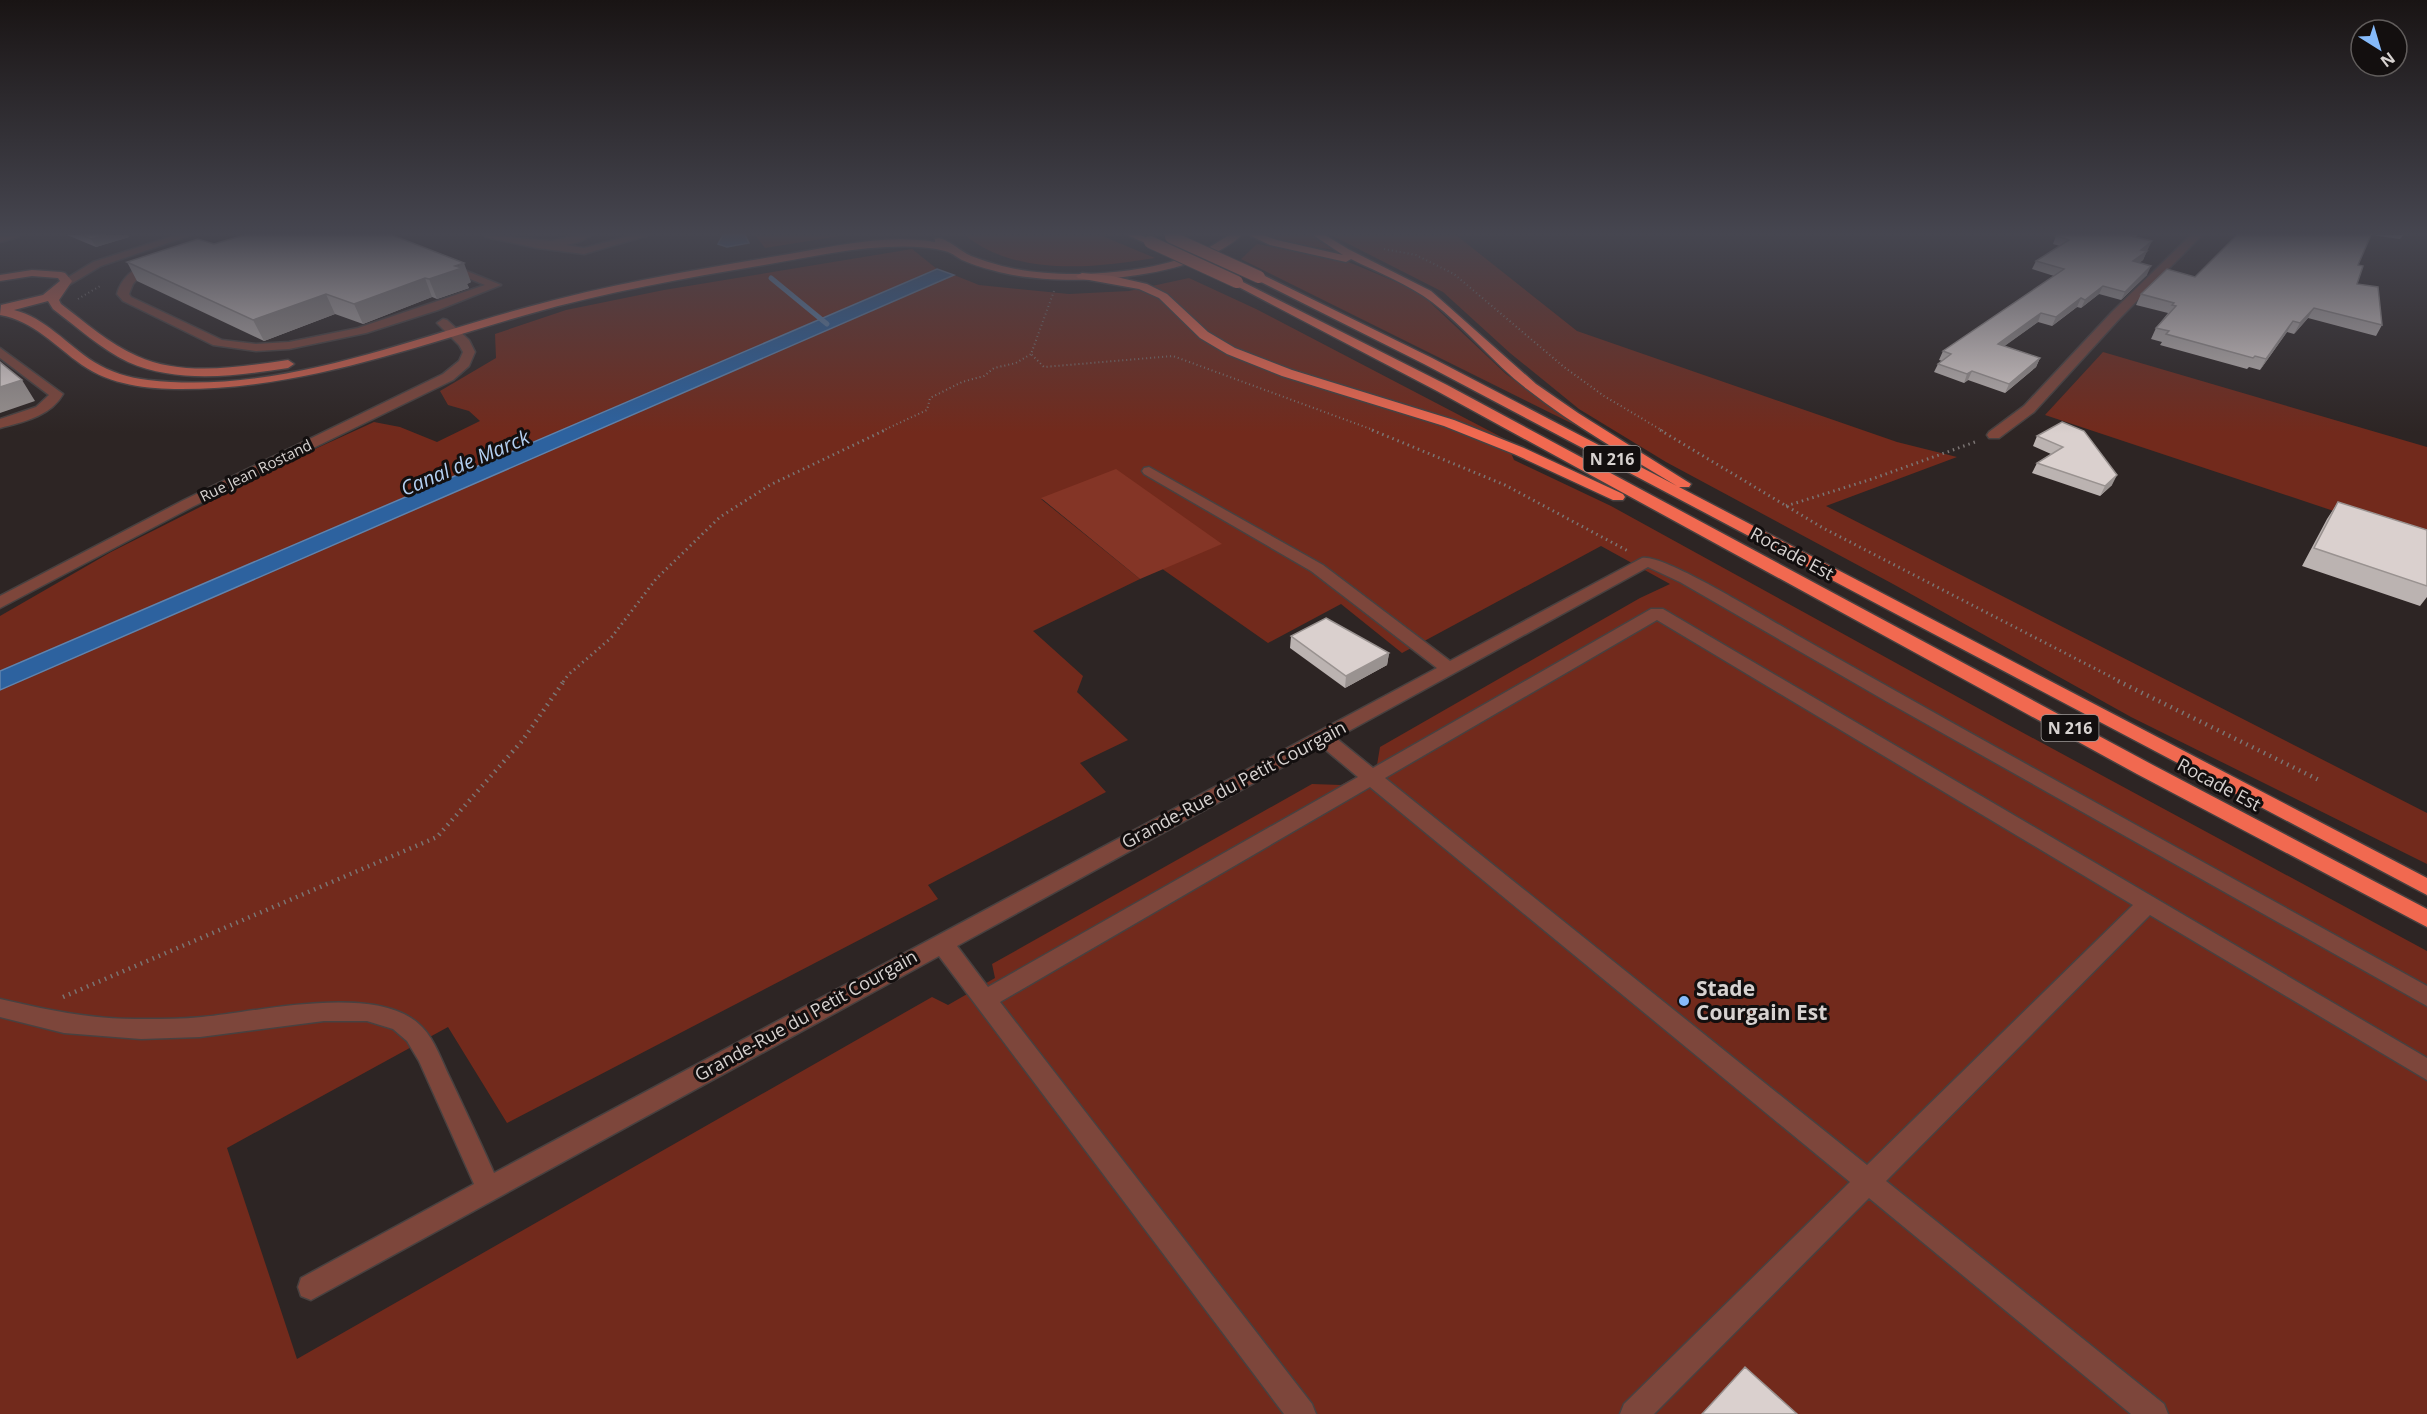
<svg xmlns="http://www.w3.org/2000/svg" width="2427" height="1414" viewBox="0 0 2427 1414" font-family="'Open Sans',sans-serif">
  <rect width="100%" height="100%" fill="#2d2524"/>
  <path fill="#722a1c" fill-rule="evenodd" d="M755,235H846L765,248Z
    M965,235H1100L1155,258C1094,268 1016,277 965,235Z
    M1265,235H1311L1334,250L1281,242Z
    M1331,235H1456L1577,331L1897,442L1957,457L1826,506L2427,813V864L2131,717L1893,584L1666,462L1579,409L1510,353L1443,292Z
    M1257,244L1346,261L1418,291L1506,374L1581,428L1241,259Z
    M912,249L937,269L0,671V616L111,552L315,449L374,422L400,427L437,442L480,421L469,411L448,405L440,391L496,358L495,334L566,310L664,290Z
    M954,275L979,285L1069,294L1129,291L1189,278L1256,309L1505,439L1514,460L1611,506L2005,723L2427,951V1414H0V690ZM1041,499L1221,544L1161,568L1268,643L1341,604L1402,653L1601,546L1670,584L1640,598L1380,747L1377,765L1341,785L1312,784L992,964L995,978L948,1005L932,997L297,1359L227,1148L448,1027L507,1123L938,899L928,885L1106,792L1080,763L1128,740L1077,692L1083,676L1033,631L1140,579Z
    M2103,352L2427,447V542L2045,415Z"/>
  <path fill="#843526" d="M1116,469L1222,544L1140,579L1041,498Z"/>
  <path fill="#2d629f" stroke="#6084ae" stroke-width="1.5" d="M723,235H745L749,243L727,247L718,244Z
    M937,269L954,275L0,690V671Z"/>
  <g fill="none" stroke-linecap="round" stroke-linejoin="round">
    <path stroke="#6084ae" stroke-width="5" d="M771,278L827,324"/>
    <g stroke="#484140" stroke-width="3">
      <path id="minor" d="M19,235L18,237L0,242V236Z
        M176,235H191L101,266L69,285L65,286L59,283L93,262Z
        M485,235L551,241L578,235H592L579,242L566,245L584,248L633,235H649L584,254L537,248L486,237Z
        M2191,235H2202L2120,318L2034,412L1999,438H1989L1987,435L1989,432L2024,406L2112,312Z
        M155,261L161,264L139,277L133,284L129,294L131,297L222,340L256,344L289,342L358,328L485,285L443,268V264L447,263L501,285L438,310L366,333L289,349L256,351L213,345L123,301L117,294C122,275 137,266 155,261Z
        M443,319L447,320L469,340L475,352L469,366L453,380L192,507L0,608V596L182,501L443,374L459,361L463,352L459,345L437,323Z
        M0,348L63,394C51,416 23,422 0,428V419L36,407L49,395L0,358Z
        M1149,467L1323,565L1450,661L1642,558C1663,553 1770,620 1795,634C2004,753 2216,869 2427,986V1006L1891,704L1680,582L1648,567L1336,738L1373,768L1651,609H1663L2427,1058V1080L2150,915L1886,1181L2164,1404L2168,1414H2131L1869,1198L1654,1414H1620L1624,1404L1850,1182L1370,787L1000,1002L1312,1404L1316,1414H1284L939,956L311,1300L301,1296L298,1287L301,1278L474,1184L419,1061L407,1041L393,1029L367,1021H324L200,1037L141,1039L64,1033L0,1017V999C47,1010 94,1020 143,1019C163,1019 183,1019 202,1017C258,1012 380,982 422,1027C435,1040 442,1062 450,1078C465,1110 480,1141 494,1173L1437,668L1311,571L1144,474L1142,471L1144,468ZM1657,620L2133,905L1867,1165L1385,778ZM1321,746L1358,777L988,987L957,946Z"/>
    </g>
    <g stroke="#484140" stroke-width="3">
      <path id="major" d="M1230,235H1242C1191,281 1063,288 999,272C987,269 973,265 962,260C956,257 951,252 945,251C926,246 905,246 886,247C845,249 805,258 764,265C685,278 606,292 529,314C414,347 302,389 181,389C147,389 111,385 82,365C55,346 34,321 0,315L1,305L43,295L60,281L58,278L32,276L0,281V275L32,270L61,272L65,273L72,281L59,300L61,304C85,322 109,344 137,356C183,377 240,367 288,360L294,364L288,368C236,376 178,384 128,362C101,349 77,327 53,309L48,301L14,310C46,318 67,345 94,362C110,372 129,378 148,380C278,395 405,340 528,307C610,284 693,270 777,256C828,248 883,233 935,242V239L939,238C951,241 960,251 971,256C981,260 992,263 1002,266C1060,281 1152,275 1206,249C1214,245 1222,239 1230,235Z"/>
    </g>
    <g stroke="#484140" stroke-width="3">
      <path id="highway" d="M1127,235H1141L1155,242L1150,245Z
        M1249,235H1263L1277,240L1343,255L1313,235H1325L1348,249L1431,291L1536,384L1578,413L1691,484L1689,487H1679L2427,878V895L1424,364L1255,279V275H1263L1432,358L1677,486C1626,455 1574,426 1527,389C1493,363 1466,328 1432,302C1408,284 1379,273 1351,259L1346,262L1270,245Z
        M1082,273L1112,276L1147,284L1167,294L1208,332L1235,348L1292,370L1454,420L1524,448L1623,494L1625,497L1623,500H1613L1514,454L1444,426L1282,376L1227,354L1200,338L1159,298L1139,289L1078,278L1076,276Z
        M1237,279L1447,385L2151,764L2427,909V927L2137,774L1437,391L1233,284V280Z"/>
    </g>
    <path stroke="#7b7573" stroke-width="2" stroke-dasharray="1 3" stroke-linecap="butt" d="M1384,249L1416,255L1454,274L1564,367L1604,396L1663,431
      M1054,291L1031,354L1044,367L1173,356L1376,431
      M78,299L100,286
      M882,431L927,410L930,398L962,382L984,376L994,368L1016,363L1031,354"/>
    <path stroke="#7b7573" stroke-width="3" stroke-dasharray="1.5 4" stroke-linecap="butt" d="M1372,430L1505,485L1628,551
      M1660,430L1823,528L2121,682
      M1786,506L1872,479L1975,442
      M563,682L568,675L611,638L656,579L720,517L770,485L885,430"/>
    <path stroke="#7b7573" stroke-width="4.5" stroke-dasharray="1.5 5" stroke-linecap="butt" d="M2118,681L2321,781
      M63,997L437,837L522,741L564,681"/>
    <use href="#minor" fill="#7d463b" fill-rule="evenodd"/>
    <use href="#major" fill="#d0604b" fill-rule="evenodd"/>
    <use href="#highway" fill="#f16950" fill-rule="evenodd"/>
    <g stroke="#484140" stroke-width="14" stroke-linecap="butt">
      <path id="highway-bridge" d="M1171,237L1259,277
        M1150,242L1237,282"/>
    </g>
    <use href="#highway-bridge" stroke="#f16950" stroke-width="12"/>
  </g>
  <path fill="#bbb3b1" d="M67,235H128L129,237L96,247Z
    M2058,235H2138L2136,237L2148,249L2146,251H2147L2143,260L2139,263L2147,275L2121,300L2099,294L2081,308L2077,307L2052,326L2038,322L2004,346L2040,358L2036,367L2005,393L1968,380L1964,383L1934,372L1938,364L1942,361L1939,360L1943,351L2054,276L2032,269L2036,261L2060,246L2053,244L2056,236Z
    M2237,235H2403L2400,239L2371,235L2358,265L2357,284L2382,325L2376,336L2308,318L2294,334L2287,332L2260,370L2249,367L2247,369L2160,345L2162,342L2151,339L2156,328L2168,313L2136,305L2141,294L2195,277Z
    M214,244L471,282L467,284L469,288L437,299L432,297L363,324L335,314L264,341L137,281L127,262Z
    M2062,422L2112,485L2100,496L2032,473L2037,463L2051,454L2033,446L2037,436Z
    M2338,502L2427,530V597L2420,606L2302,566L2327,519Z
    M1291,636L1389,653L1387,665L1345,688L1290,648Z"/>
  <path fill="#999290" d="M106,235H128L129,237L96,247L91,239Z
    M2152,241L2148,249L2137,258L2141,250Z
    M2147,251L2143,260L2129,270L2133,261Z
    M464,263L471,282L467,284L469,288L437,299L429,279Z
    M2151,266L2147,275L2121,300L2125,292Z
    M425,278L432,297L363,324L354,304Z
    M2103,286L2099,294L2081,308L2085,300Z
    M326,294L335,314L264,341L253,320Z
    M2081,298L2077,307L2052,326L2056,317Z
    M2314,308L2308,318L2294,334L2300,323Z
    M2041,313L2038,322L1995,353L1998,344Z
    M2293,321L2287,332L2260,370L2266,359Z
    M2040,358L2036,367L2005,393L2009,384Z
    M1972,371L1968,380L1964,383L1967,374Z
    M22,380L35,401L0,413V387Z
    M2117,475L2112,485L2100,496L2105,486Z
    M1389,653L1387,665L1345,688L1346,676Z"/>
  <path fill="#dad0ce" stroke="#999290" stroke-width="1.5" d="M81,235H106L91,239Z
    M244,235H392L464,263L455,266L462,268L429,279L425,278L354,304L326,294L253,320L127,262L198,239L214,244Z
    M2058,235H2132L2131,236L2152,241L2141,250L2147,251L2133,261L2151,266L2125,292L2103,286L2085,300L2081,298L2056,317L2041,313L1998,344L2040,358L2009,384L1972,371L1967,374L1938,364L1951,354L1943,351L2064,269L2036,261L2069,240L2056,236Z
    M2237,235H2371L2358,265L2363,266L2357,284L2378,287L2382,325L2314,308L2300,323L2293,321L2266,359L2255,356L2253,358L2166,334L2169,331L2156,328L2176,306L2172,305L2174,303L2141,294L2167,269L2195,277Z
    M0,362L22,380L0,387Z
    M2062,422L2084,431L2117,475L2105,486L2037,463L2063,447L2037,436Z
    M2338,502L2427,530V586L2314,548Z
    M1326,618L1389,653L1346,676L1291,636Z
    M1745,1367L1797,1414H1702Z"/>
  <linearGradient id="sky" x2="0" y2="1"><stop stop-color="#191414"/><stop offset="0.54" stop-color="#464650"/><stop offset="1" stop-color="#464650" stop-opacity="0"/></linearGradient>
  <rect width="2427" height="433" fill="url(#sky)"/>
  <circle fill="#86bbfb" stroke="#130f0f" stroke-width="2" cx="1684" cy="1001" r="6"/>
  <g text-anchor="middle" stroke-width="6" stroke-linejoin="round" paint-order="stroke">
    <g font-size="15" fill="#d7d2d0" stroke="#130f0f">
      <text transform="translate(256 471) rotate(-26)" y="5">Rue Jean Rostand</text>
    </g>
    <g fill="#130f0f" stroke="#9c9896" stroke-width="1.5">
      <rect x="1583.5" y="446" width="57" height="26" rx="4.5"/>
      <rect x="2041.5" y="715" width="57" height="26" rx="4.5"/>
    </g>
    <g font-size="16" font-weight="bold" fill="#d7d2d0">
      <text x="1612" y="465">N 216</text>
      <text x="2070" y="734">N 216</text>
    </g>
    <g font-size="18" fill="#d7d2d0" stroke="#130f0f">
      <text transform="translate(1792 554) rotate(28)" y="6">Rocade Est</text>
      <text transform="translate(1234 785) rotate(-28)" y="6">Grande-Rue du Petit Courgain</text>
      <text transform="translate(2219 785) rotate(28)" y="6">Rocade Est</text>
      <text transform="translate(806 1016) rotate(-29)" y="6">Grande-Rue du Petit Courgain</text>
    </g>
    <g font-size="20" font-style="italic" fill="#b3cff1" stroke="#130f0f">
      <text transform="translate(465 463) rotate(-23)" y="7">Canal de Marck</text>
    </g>
    <g font-size="21" font-weight="bold" fill="#d7d2d0" stroke="#130f0f" text-anchor="start">
      <text x="1696" y="996">Stade<tspan x="1696" dy="24">Courgain Est</tspan></text>
    </g>
  </g>
  <g transform="translate(2379 48) rotate(143)"><circle r="28" fill="#130f0f" stroke="#615d5c" stroke-width="1.5"/>
  <path d="M0-4.5L10 22L0 15L-10 22Z" fill="#86bbfb"/>
  <text y="-9" font-size="16" font-weight="bold" text-anchor="middle" fill="#d7d2d0">N</text>
  </g>
</svg>
